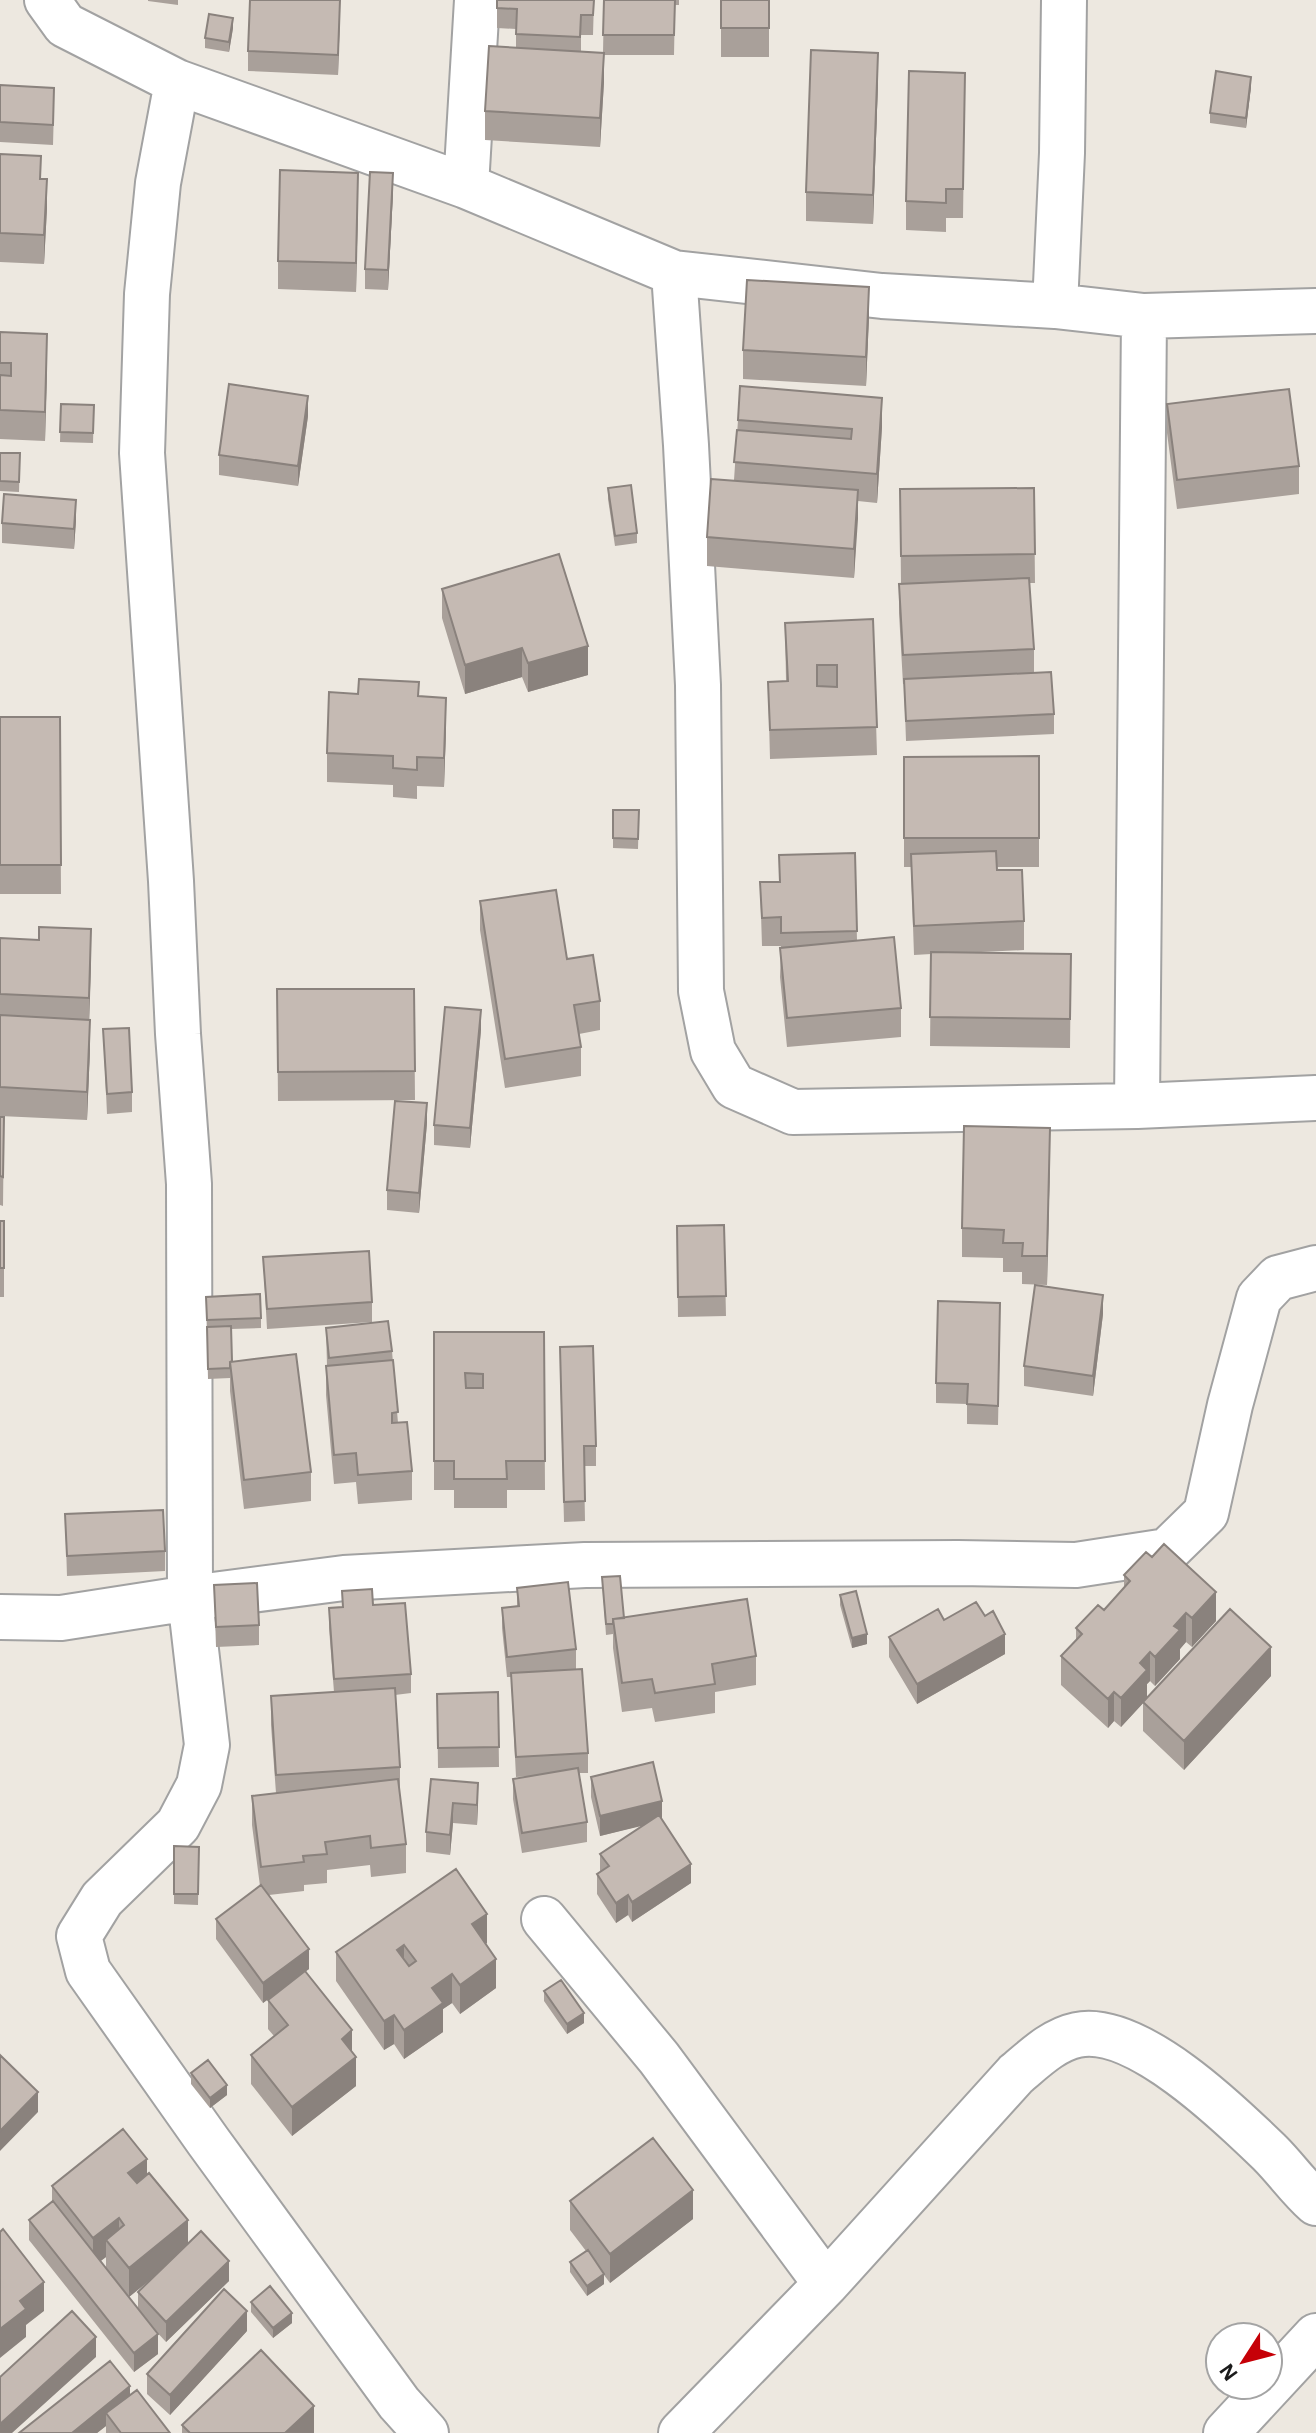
<svg xmlns="http://www.w3.org/2000/svg" width="1316" height="2433" viewBox="0 0 1316 2433" font-family="'Alegreya Sans',sans-serif">
  <rect width="100%" height="100%" fill="#ede8e0"/>
  <g fill="none" stroke-linecap="round" stroke-linejoin="round">
    <g stroke="#a2a2a2" stroke-width="48">
      <path id="street" d="M47,0L65,25L177,82L466,186L674,273L882,296L1055,306L1144,316L1316,311
        M177,82L158,183L147,294L142,453L171,881L178,1034L189,1184L190,1598L207,1745L199,1785L178,1825L102,1899L79,1936L88,1971L208,2141L399,2403L426,2433
        M466,186L477,0
        M674,273L686,445L698,685L701,991L713,1051L734,1086L793,1112L1137,1106L1316,1098
        M1055,306L1062,153L1064,0
        M1137,1106L1144,316
        M0,1617L61,1618L190,1598L344,1578L585,1565L958,1563L1076,1565L1167,1551L1206,1513L1230,1405L1259,1298L1278,1278L1316,1268
        M544,1919L659,2058L826,2284L681,2433
        M826,2284L1016,2074C1034,2059 1053,2040 1077,2035C1136,2022 1231,2115 1270,2153C1286,2169 1299,2188 1316,2203
        M1226,2433L1316,2336"/>
    </g>
    <use href="#street" stroke="#fff" stroke-width="44"/>
  </g>
  <path fill="#a9a09a" fill-rule="evenodd" d="M148,0H178V5L148,1Z
    M497,0H594L593,35H581V51L603,53L604,0H679V5H675L674,55H604V82L600,147L485,140V111L516,47V29L497,28Z
    M721,0H769V57H721Z
    M340,12L338,75L248,71V51Z
    M233,28L229,52L205,48V38Z
    M965,73L963,218H946V232L906,230V201Z
    M878,82L873,224L806,221V192Z
    M0,85L54,108L53,145L0,142Z
    M1251,87L1246,128L1210,123V113Z
    M0,154L41,179L47,208L44,264L0,262Z
    M393,193L388,290L365,289V269Z
    M358,202L356,292L278,289V261Z
    M869,316L866,386L743,379V350Z
    M0,332L47,363L45,441L0,439Z
    M61,404L94,405L93,443L60,442Z
    M1167,404L1299,466V494L1177,509L1167,433Z
    M308,416L298,486L219,475V455Z
    M738,420L882,427L877,503L858,501L854,578L707,566V537L734,480Z
    M0,453H20L19,492L0,491Z
    M608,488L637,533V543L615,546L608,499Z
    M1034,488L1035,583H1029L1034,649V673L1054,714V734L906,741L904,684H903L899,613V584H901L900,489Z
    M76,520L74,549L2,543V523Z
    M442,589L588,675L528,692L522,677L465,694L442,618Z
    M873,619L877,755L770,759L768,682L786,681L785,623Z
    M419,696L446,727L444,787L417,786V799L393,797V785L327,782V753Z
    M0,717H60L61,894H0Z
    M1039,756V867H997V870L1024,921V950L960,953L1071,954L1070,1048L930,1046L931,954L914,955L911,867H904V757Z
    M613,810H639L638,849L613,848Z
    M855,853L857,941L901,1008V1037L787,1047L780,977L781,946H762L760,882H779V855Z
    M480,901L567,959L600,1001V1030L579,1034L581,1047V1076L505,1088L480,930Z
    M0,938L91,958L89,1020L90,1049L87,1120L0,1116Z
    M277,989H414L415,1100L278,1101Z
    M103,1029L132,1092V1112L107,1114Z
    M481,1030L470,1148L434,1145V1125Z
    M0,1117H4L3,1206L0,1205Z
    M427,1123L419,1213L387,1210V1190Z
    M1050,1157L1047,1285L1022,1284V1272H1003V1258L962,1257V1228Z
    M0,1221H4V1297H0Z
    M724,1225L726,1316L678,1317L677,1226Z
    M263,1257L372,1302V1322L267,1329Z
    M206,1297L261,1318V1328L231,1329L232,1361L311,1472V1501L244,1509L230,1391V1378L208,1379Z
    M1103,1314L1093,1396L1024,1386V1366Z
    M1000,1323L998,1425L967,1424V1404L936,1403V1383Z
    M326,1328L392,1351L398,1423L412,1471V1500L358,1504L356,1482L334,1484L326,1395V1366H327Z
    M434,1332H544L545,1490H507V1508H454V1490H434Z
    M560,1367L596,1446V1466H584L585,1521L564,1522Z
    M65,1514L165,1551V1571L67,1576Z
    M1124,1575L1216,1621L1192,1647L1186,1642L1180,1649V1659L1155,1686L1150,1681L1147,1684V1697L1271,1676L1184,1770L1143,1731V1703L1121,1727L1114,1721L1108,1728L1061,1685V1656L1076,1640V1628L1104,1610L1124,1588Z
    M602,1577L624,1618L756,1656V1685L715,1692V1713L655,1722L652,1708L622,1712L613,1648V1634L606,1635Z
    M214,1585L259,1625V1645L216,1647Z
    M517,1588L576,1649V1669L588,1753V1773H579L587,1822V1842L522,1853L513,1799V1779L532,1776L516,1777L511,1677H507L502,1628V1608L517,1607Z
    M342,1591L373,1605L411,1674V1693L395,1695L400,1767V1794L406,1844V1873L371,1877L370,1865L327,1870V1883L304,1885V1891L269,1895L309,1969L306,1971L352,2052L356,2086L292,2136L251,2084V2055L274,2036L268,2029V2000L286,1986L263,2003L216,1939V1919L260,1886L252,1825V1796L276,1793L271,1725V1696L334,1692L329,1628V1608L342,1607Z
    M840,1595L867,1644L852,1648L840,1605Z
    M944,1620L1005,1654L917,1704L889,1657V1637Z
    M498,1692L499,1767L438,1768L437,1694Z
    M591,1777L662,1820L691,1883L632,1922L628,1915L616,1923L597,1894V1874L600,1872V1854L643,1825L600,1836L591,1797Z
    M431,1779L478,1803L477,1825L453,1823L450,1855L426,1852V1832Z
    M174,1846L199,1847L198,1905L174,1904Z
    M456,1869L487,1943L485,1944L496,1988L460,2014L452,2003L443,2009V2032L404,2059L394,2044L384,2050L336,1981V1952Z
    M544,1991L584,2023L567,2034L544,2001Z
    M191,2073L227,2095L210,2108L191,2084Z
    M147,2175L188,2244L229,2281L166,2342L154,2329L158,2354L134,2372L29,2240V2220L52,2202V2186ZM106,2257V2268L100,2261ZM155,2276L138,2292V2308L129,2297Z
    M570,2201L693,2219L610,2283L604,2275V2284L587,2296L570,2272V2262L586,2251L570,2230Z
    M251,2302L292,2323L273,2338L251,2312Z
    M247,2331L170,2415L147,2394V2374Z
    M130,2395L170,2433H106V2426L97,2433H19Z
    M182,2425L314,2433H182Z"/>
  <path fill="#8a827d" d="M340,0V12L338,75V55Z
    M233,18V28L229,52V42Z
    M604,53V82L600,147V118Z
    M878,53V82L873,224V195Z
    M1251,77V87L1246,128V118Z
    M358,173V202L356,292V263Z
    M393,173V193L388,290V270Z
    M47,179V208L44,264V235Z
    M869,287V316L866,386V357Z
    M47,334V363L45,441V412Z
    M308,396V416L298,486V466Z
    M882,398V427L877,503V474Z
    M858,490V519L854,578V549Z
    M76,500V520L74,549V529Z
    M588,646V675L528,692V663Z
    M522,648V677L465,694V665Z
    M446,698V727L444,787V758Z
    M91,929V958L89,1027V998Z
    M481,1010V1030L470,1148V1128Z
    M90,1020V1049L87,1120V1092Z
    M427,1103V1123L419,1213V1193Z
    M1050,1128V1157L1047,1285V1256Z
    M1103,1295V1314L1093,1396V1376Z
    M1216,1592V1621L1192,1647V1618Z
    M1186,1613V1642L1180,1649V1659L1155,1686V1657L1174,1626Z
    M867,1634V1644L852,1648V1638Z
    M1005,1634V1654L917,1704V1684Z
    M1271,1647V1676L1184,1770V1741Z
    M1150,1652V1681L1147,1684V1699L1121,1727V1698L1140,1663Z
    M1114,1692V1721L1108,1728V1699Z
    M478,1783V1803L477,1825V1805Z
    M662,1801V1821L600,1836V1816Z
    M453,1803V1823L450,1855V1835Z
    M691,1864V1883L632,1922V1902Z
    M628,1895V1915L616,1923V1903Z
    M487,1914V1943L472,1953V1924Z
    M404,1945V1974L397,1950Z
    M309,1949V1969L263,2003V1983Z
    M496,1959V1988L460,2014V1985Z
    M452,1974V2003L443,2009V2032L404,2059V2030L432,1988Z
    M584,2013V2023L567,2034V2024Z
    M394,2015V2044L384,2050V2021Z
    M352,2030V2059L342,2039Z
    M356,2057V2086L292,2136V2107Z
    M227,2085V2095L210,2108V2098Z
    M38,2092V2112L0,2151V2131Z
    M147,2159V2188L128,2202V2173Z
    M693,2190V2219L610,2283V2254Z
    M119,2218V2247L106,2240V2257L93,2267V2238Z
    M188,2220V2249L129,2297V2268Z
    M229,2261V2281L166,2342V2322Z
    M604,2274V2284L587,2296V2286Z
    M44,2282V2311L26,2325V2337L0,2358V2329L20,2301Z
    M247,2311V2331L170,2415V2395Z
    M292,2313V2323L273,2338V2328Z
    M158,2334V2354L134,2372V2353Z
    M96,2337V2357L12,2433H0V2424Z
    M130,2386V2406L106,2413V2426L97,2433H72Z
    M314,2406V2433H285Z"/>
  <path fill="#c5bab3" stroke="#8a827d" stroke-width="2" fill-rule="evenodd" d="M250,0H340L338,55L248,51Z
    M497,0H594L593,15H581L580,37L516,34L517,9L497,8Z
    M604,0H675L674,35H603Z
    M721,0H769V28H721Z
    M209,14L233,18L229,42L205,38Z
    M489,46L604,53L600,118L485,111Z
    M811,50L878,53L873,195L806,192Z
    M909,71L965,73L963,189H946V203L906,201Z
    M1216,71L1251,77L1246,118L1210,113Z
    M0,85L54,88L53,125L0,122Z
    M0,154L41,156L40,179H47L44,235L0,233Z
    M280,170L358,173L356,263L278,261Z
    M370,172L393,173L388,270L365,269Z
    M747,280L869,287L866,357L743,350Z
    M0,332L47,334L45,412L0,410V375L11,376V363H0Z
    M229,384L308,396L298,466L219,455Z
    M740,386L882,398L877,474L734,462L737,430L851,439L852,429L738,420Z
    M1289,389L1299,466L1177,480L1167,404Z
    M61,404L94,405L93,433L60,432Z
    M0,453H20L19,482L0,481Z
    M711,479L858,490L854,549L707,537Z
    M631,485L637,533L615,536L608,488Z
    M1034,488L1035,554L901,556L900,489Z
    M4,494L76,500L74,529L2,523Z
    M559,554L588,646L528,663L522,648L465,665L442,589Z
    M1029,578L1034,649L903,655L899,584Z
    M873,619L877,727L770,730L768,682L788,681L785,623ZM817,665H837V687L817,686Z
    M1051,672L1054,714L906,721L904,679Z
    M359,679L419,682L418,696L446,698L444,758L417,757V770L393,768V756L327,753L329,692L358,694Z
    M0,717H60L61,865H0Z
    M1039,756V838H904V757Z
    M613,810H639L638,839L613,838Z
    M996,851L997,870H1022L1024,921L914,926L911,854Z
    M855,853L857,931L781,933V917L762,918L760,882H780L779,855Z
    M556,890L567,959L593,955L600,1001L574,1005L581,1047L505,1059L480,901Z
    M39,927L91,929L89,998L0,994V938L39,940Z
    M894,937L901,1008L787,1018L780,948Z
    M931,952L1071,954L1070,1019L930,1017Z
    M277,989H414L415,1071L278,1072Z
    M445,1007L481,1010L470,1128L434,1125Z
    M0,1015L90,1020L87,1092L0,1087Z
    M129,1028L132,1092L107,1094L103,1029Z
    M395,1101L427,1103L419,1193L387,1190Z
    M0,1117H4L3,1177L0,1176Z
    M964,1126L1050,1128L1047,1256H1022L1023,1243H1003L1004,1230L962,1228Z
    M0,1221H4V1268H0Z
    M724,1225L726,1296L678,1297L677,1226Z
    M369,1251L372,1302L267,1309L263,1257Z
    M1035,1285L1103,1295L1093,1376L1024,1366Z
    M260,1294L261,1318L207,1320L206,1297Z
    M938,1301L1000,1303L998,1406L967,1404L968,1384L936,1383Z
    M388,1321L392,1351L329,1358L326,1328Z
    M231,1326L232,1361L230,1362V1368L208,1369L207,1327Z
    M434,1332H544L545,1461H506L507,1479H454V1461H434ZM465,1373L483,1374V1388H466Z
    M593,1346L596,1446H584L585,1501L564,1502L560,1347Z
    M296,1354L311,1472L244,1480L230,1362Z
    M393,1360L398,1412L392,1413V1423L407,1422L412,1471L358,1475L356,1453L334,1455L326,1366Z
    M163,1510L165,1551L67,1556L65,1514Z
    M1164,1544L1216,1592L1192,1618L1186,1613L1174,1626L1180,1630L1155,1657L1150,1652L1140,1663L1147,1670L1121,1698L1114,1692L1108,1699L1061,1656L1082,1634L1076,1628L1098,1605L1104,1610L1130,1581L1124,1575L1146,1552L1152,1557Z
    M620,1576L624,1618L613,1619V1624H606L602,1577Z
    M568,1582L576,1649L507,1657L502,1608L519,1606L517,1588Z
    M257,1583L259,1625L216,1627L214,1585Z
    M372,1589L373,1605L405,1603L411,1674L334,1679L329,1608L343,1607L342,1591Z
    M856,1591L867,1634L852,1638L840,1595Z
    M747,1599L756,1656L712,1664L715,1684L655,1693L652,1679L622,1683L613,1619Z
    M976,1602L985,1616L993,1611L1005,1634L917,1684L889,1637L938,1609L944,1620Z
    M1230,1609L1271,1647L1184,1741L1143,1702Z
    M582,1669L588,1753L516,1757L511,1673Z
    M395,1688L400,1767L276,1775L271,1696Z
    M498,1692L499,1747L438,1748L437,1694Z
    M653,1762L662,1801L600,1816L591,1777Z
    M578,1768L587,1822L522,1833L513,1779Z
    M398,1779L406,1844L371,1848L370,1836L325,1842L327,1854L303,1856L304,1862L261,1867L252,1796Z
    M431,1779L478,1783L477,1805L453,1803L450,1835L426,1832Z
    M659,1815L691,1864L632,1902L628,1895L616,1903L597,1874L609,1866L600,1854Z
    M174,1846L199,1847L198,1894H174Z
    M456,1869L487,1914L472,1924L496,1959L460,1985L452,1974L432,1988L443,2003L404,2030L394,2015L384,2021L336,1952ZM404,1945L416,1961L409,1966L397,1950Z
    M261,1885L309,1949L263,1983L216,1919Z
    M305,1971L352,2030L342,2039L356,2057L292,2107L251,2055L288,2025L268,2000Z
    M561,1980L584,2013L567,2024L544,1991Z
    M0,2055L38,2092L0,2131Z
    M208,2060L227,2085L210,2098L191,2073Z
    M123,2129L147,2159L128,2173L137,2183L149,2173L188,2220L129,2268L106,2240L124,2225L119,2218L93,2238L52,2186Z
    M653,2138L693,2190L610,2254L570,2201Z
    M53,2201L158,2334L134,2353L29,2220Z
    M3,2229L44,2282L20,2301L26,2309L0,2329V2232Z
    M201,2231L229,2261L166,2322L138,2292Z
    M588,2250L604,2274L587,2286L570,2262Z
    M270,2286L292,2313L273,2328L251,2302Z
    M224,2289L247,2311L170,2395L147,2374Z
    M72,2311L96,2337L0,2424V2377Z
    M261,2350L314,2406L285,2433H190L182,2425Z
    M110,2361L130,2386L72,2433H19Z
    M137,2390L170,2433H121L106,2413Z"/>
  <g transform="translate(1244 2361) rotate(234)"><circle r="38" fill="#ffffff" stroke="#a4a4a4" stroke-width="2"/>
  <path d="M0-6L14 30L0 20L-14 30Z" fill="#c60007"/>
  <text y="-12" font-size="22" font-weight="bold" text-anchor="middle" fill="#1b1b1b">N</text>
  </g>
</svg>
